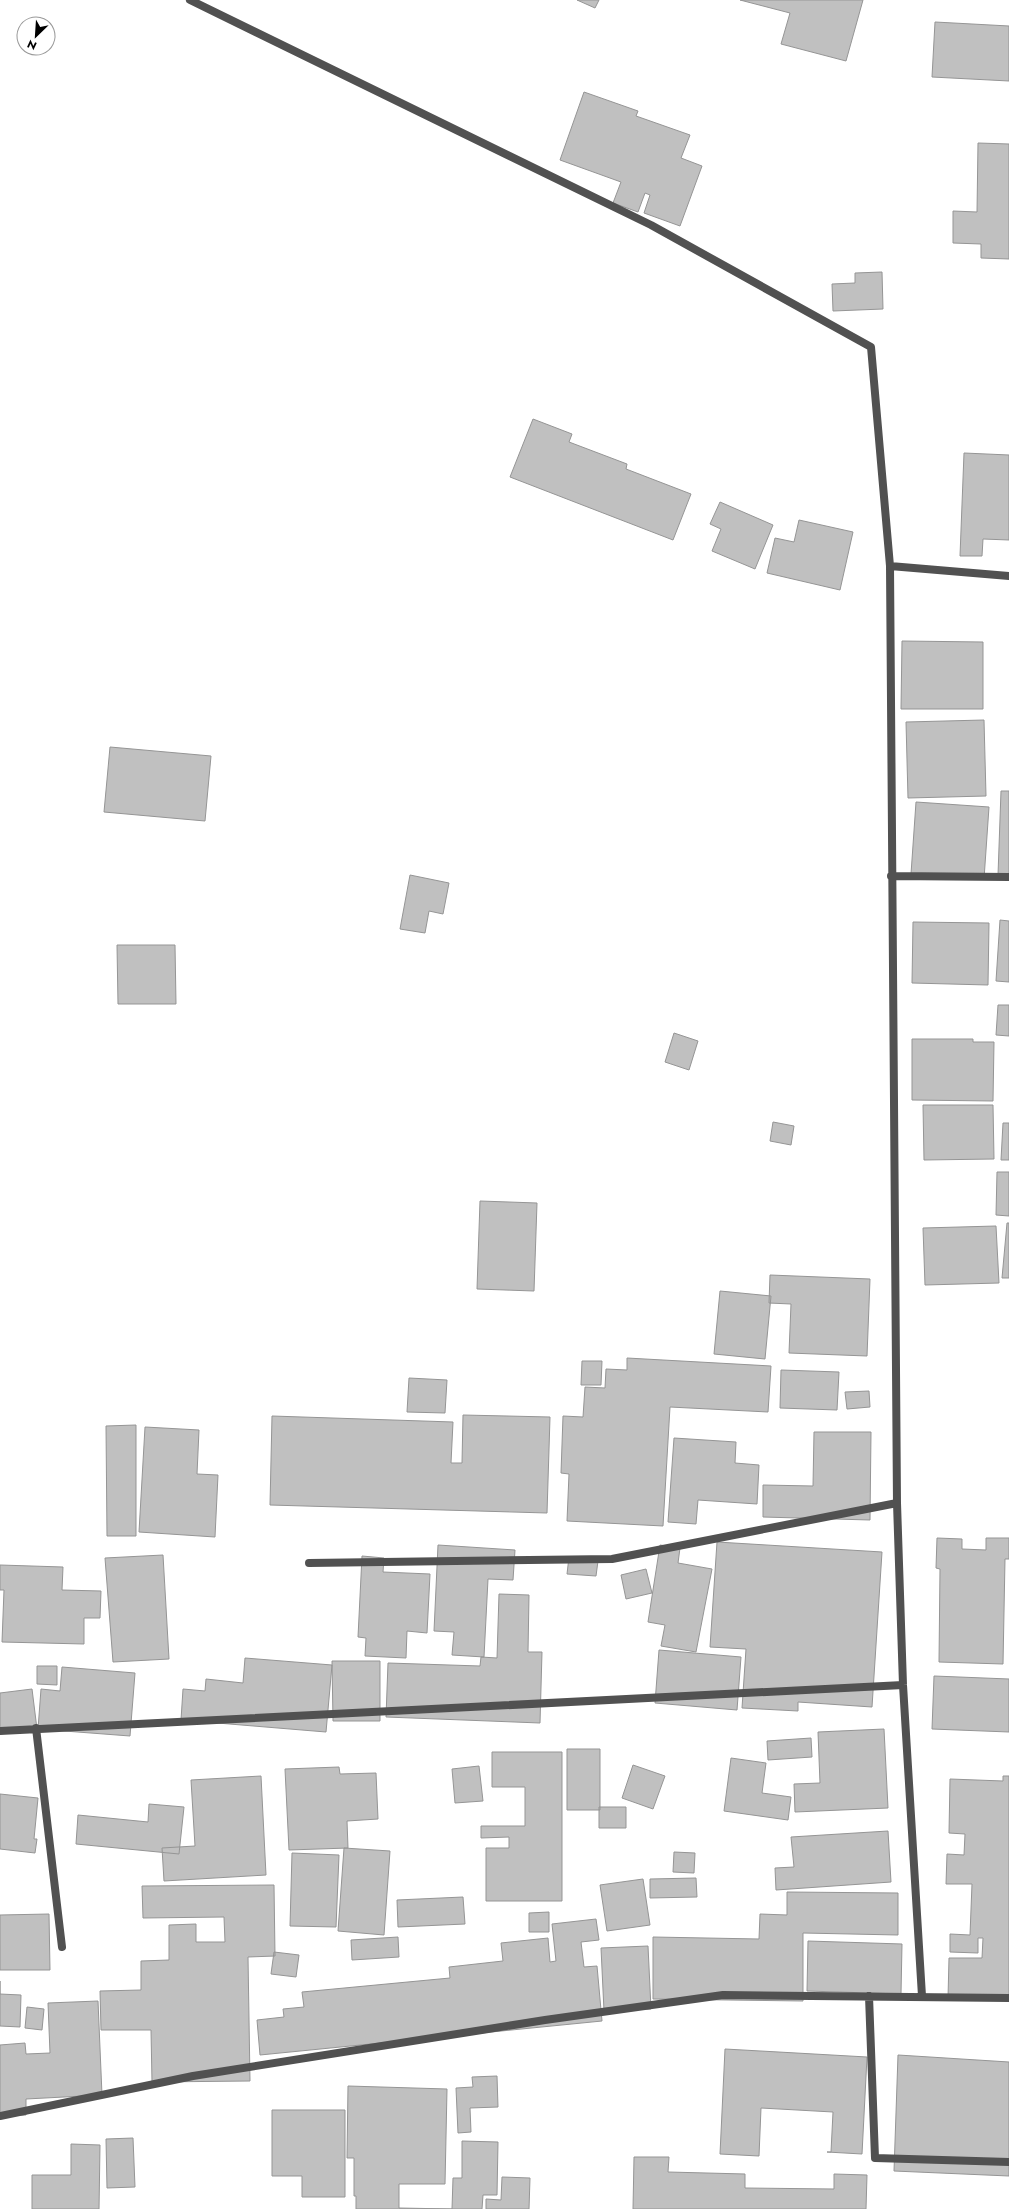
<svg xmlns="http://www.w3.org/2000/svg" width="1009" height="2209" viewBox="0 0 1009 2209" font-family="Jost,sans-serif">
  <rect width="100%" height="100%" fill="#fff"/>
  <path fill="#c0c0c0" stroke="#959595" d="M577,0H599L595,8Z
    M740,0H863L846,61L781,44L790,13Z
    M935,22L1009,26V81L932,77Z
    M584,92L638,111L636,116L690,135L681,158L702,166L680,226L644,213L650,195L645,193L638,212L613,203L621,182L560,160Z
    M978,143L1009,144V259L981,258V244L953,243V211L977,212Z
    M882,272L883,309L833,311L832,284L855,283V273Z
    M533,419L572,434L569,442L627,464L626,469L691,494L673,540L510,477Z
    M964,453L1009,455V540L983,539L982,556H960Z
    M720,502L773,525L755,569L712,551L721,529L710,524Z
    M799,520L853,532L840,590L767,573L775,538L794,542Z
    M902,641L983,642V709H901Z
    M984,720L986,796L908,798L906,722Z
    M110,747L211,756L205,821L104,812Z
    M1001,791H1009V876L998,875Z
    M916,802L989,807L984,879L911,874Z
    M410,875L449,883L443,914L429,911L425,933L400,929Z
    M1000,920L1009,921V982L996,981Z
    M913,922L989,923L988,985L912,983Z
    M117,945H175L176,1004H118Z
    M998,1005H1009V1036L996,1035Z
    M674,1033L698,1041L689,1070L665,1062Z
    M912,1039H973V1042H994L993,1101L912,1100Z
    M923,1105H993L994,1159L924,1160Z
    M773,1122L794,1126L791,1145L770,1141Z
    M1003,1123H1009V1160H1001Z
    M997,1172H1009V1216L996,1215Z
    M480,1201L537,1203L534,1291L477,1289Z
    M1007,1223H1009V1278H1002Z
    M996,1226L999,1283L925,1285L923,1228Z
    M770,1275L870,1279L867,1356L789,1353L791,1304L769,1303Z
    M720,1291L771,1296L765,1359L714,1354Z
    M627,1358L771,1366L768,1412L670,1407L663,1526L567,1521L569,1474L561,1473L563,1416L583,1417L585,1387L605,1388L606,1369L627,1370Z
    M582,1361H602L601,1385H581Z
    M781,1370L839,1372L837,1410L780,1408Z
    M409,1378L447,1380L445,1413L407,1412Z
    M869,1391L870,1407L847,1409L845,1392Z
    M463,1415L550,1417L547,1513L270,1505L272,1416L453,1422L451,1463H462Z
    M136,1425V1536H107L106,1426Z
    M145,1427L199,1430L197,1474L218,1475L215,1537L139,1532Z
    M814,1432H871L870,1520L763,1517V1485L813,1486Z
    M674,1438L736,1442L735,1463L759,1465L757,1504L698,1500L696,1524L668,1522Z
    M937,1538L962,1539V1549L986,1550V1538H1009V1559H1005L1003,1664L939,1662L940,1569L936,1568Z
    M717,1542L882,1552L872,1707L798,1702V1711L742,1708L746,1649L710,1647Z
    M438,1545L515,1550L513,1580L488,1579L484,1657L452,1655L454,1632L434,1631Z
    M660,1545L680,1548L678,1563L712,1569L696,1652L661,1646L665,1625L648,1622Z
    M163,1555L169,1659L113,1662L105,1558Z
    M362,1556L384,1558L383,1572L430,1574L427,1633L407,1631L406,1658L365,1656L366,1638L358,1637Z
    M569,1557L598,1561L596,1576L567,1574Z
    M0,1565L63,1567L62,1590L101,1591L100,1618H84V1644L2,1642L4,1590H0Z
    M646,1569L652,1593L626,1599L621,1575Z
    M499,1594L529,1595L528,1652H542L540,1723L386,1717L388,1663L480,1666L481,1657L497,1658Z
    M659,1650L741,1657L737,1710L655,1703Z
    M245,1658L332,1665L326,1732L181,1720L183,1689L205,1691L206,1679L243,1683Z
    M332,1661H380V1721H333Z
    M37,1666H57V1685L37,1684Z
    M62,1667L135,1673L130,1736L38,1729L41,1689L60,1691Z
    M934,1676L1009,1679V1732L932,1729Z
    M32,1689L37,1729L0,1734V1693Z
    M884,1729L888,1808L795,1812L794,1784L820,1783L818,1732Z
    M811,1738L812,1757L768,1760L767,1741Z
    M567,1749H600V1810H567Z
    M492,1752H562V1901H486V1848H509V1837L481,1838V1826H525V1787H492Z
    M731,1758L766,1763L762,1793L791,1797L788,1820L724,1811Z
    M633,1765L665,1776L653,1809L622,1798Z
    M479,1766L483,1801L455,1803L452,1769Z
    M339,1767L340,1774L376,1773L378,1819L347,1821L348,1848L289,1850L285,1769Z
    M261,1776L266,1875L164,1881L162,1848L195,1846L191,1780Z
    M1003,1776H1009V2000L948,1998L949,1958H982L983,1938H978V1953L950,1952V1934L970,1935L972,1884H946L947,1854L964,1855L965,1834L949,1833L950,1779L1003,1781Z
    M0,1794L38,1798L34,1839H37L35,1853L0,1849Z
    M149,1804L184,1807L179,1854L76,1844L78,1815L148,1822Z
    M599,1807H626V1828H599Z
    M888,1831L891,1882L776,1890L775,1868L794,1867L791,1837Z
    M344,1848L390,1851L384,1935L338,1931Z
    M674,1852L695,1853L694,1873L673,1872Z
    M292,1853L339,1855L336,1927L290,1926Z
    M696,1878L697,1897L650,1898V1879Z
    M643,1879L650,1925L607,1931L600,1885Z
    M274,1885L275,1956L248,1957L250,2081L152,2082L151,2030H101L100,1991L141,1990V1961L169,1960V1925L196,1924V1942H225L224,1917L143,1918L142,1886Z
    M787,1892L898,1893V1935L803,1933V2001L653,1999V1937L759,1939L760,1914L787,1915Z
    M463,1897L465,1924L398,1927L397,1900Z
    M549,1912V1932H529V1913Z
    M49,1914L50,1970H0V1915Z
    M596,1919L599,1940L581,1942L584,1967L597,1966L602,2021L260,2055L257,2020L284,2017L283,2009L304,2007L302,1992L450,1978L449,1967L503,1961L501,1943L548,1938L550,1962L556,1961L552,1924Z
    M398,1937L399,1957L352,1960L351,1940Z
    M808,1941L902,1944L901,1994L807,1991Z
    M648,1946L651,2009L604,2011L601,1948Z
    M274,1952L299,1955L296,1977L271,1974Z
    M0,1981V1994L21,1995L20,2027L0,2026Z
    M98,2001L102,2095L26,2099V2115L0,2116V2045L25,2043L26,2054L50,2053L48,2003Z
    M27,2007L44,2009L42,2030L25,2028Z
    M725,2049L867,2057L862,2154L827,2152H831L833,2112L761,2108L759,2156L720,2154Z
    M898,2055L1009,2062V2176L894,2171Z
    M497,2076L498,2107L470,2108L471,2132L458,2133L456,2088L473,2087L472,2077Z
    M348,2086L447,2089L445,2184H399V2208L452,2209L453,2178H462V2141L498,2142L497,2195H483L482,2209H356V2196H354V2158H347Z
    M272,2110H345V2197H302V2176H272Z
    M133,2138L135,2187L107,2188L106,2139Z
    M71,2144L100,2145L99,2209H32V2175H71Z
    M634,2157H669L668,2172L745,2174V2188L834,2189V2174L867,2175L866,2209H633Z
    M502,2177L530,2178L529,2209H486V2199L501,2200Z"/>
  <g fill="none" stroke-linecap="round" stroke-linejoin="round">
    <path stroke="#515151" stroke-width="8" d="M190,0L651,225L871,347L890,566L897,1503L903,1685L922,1996
      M890,566L1009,576
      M891,876L1009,877
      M309,1563L612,1559L897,1503
      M36,1728L62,1947
      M0,1731L903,1685
      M869,1996L875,2158L1009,2162
      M0,2116L193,2076L545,2020L723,1995L1009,1998"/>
  </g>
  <g transform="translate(36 36) rotate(205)"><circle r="19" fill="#ffffff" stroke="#999999"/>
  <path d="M0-3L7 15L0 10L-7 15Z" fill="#000000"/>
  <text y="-6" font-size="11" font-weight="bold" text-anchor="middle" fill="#000000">N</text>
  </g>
</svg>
